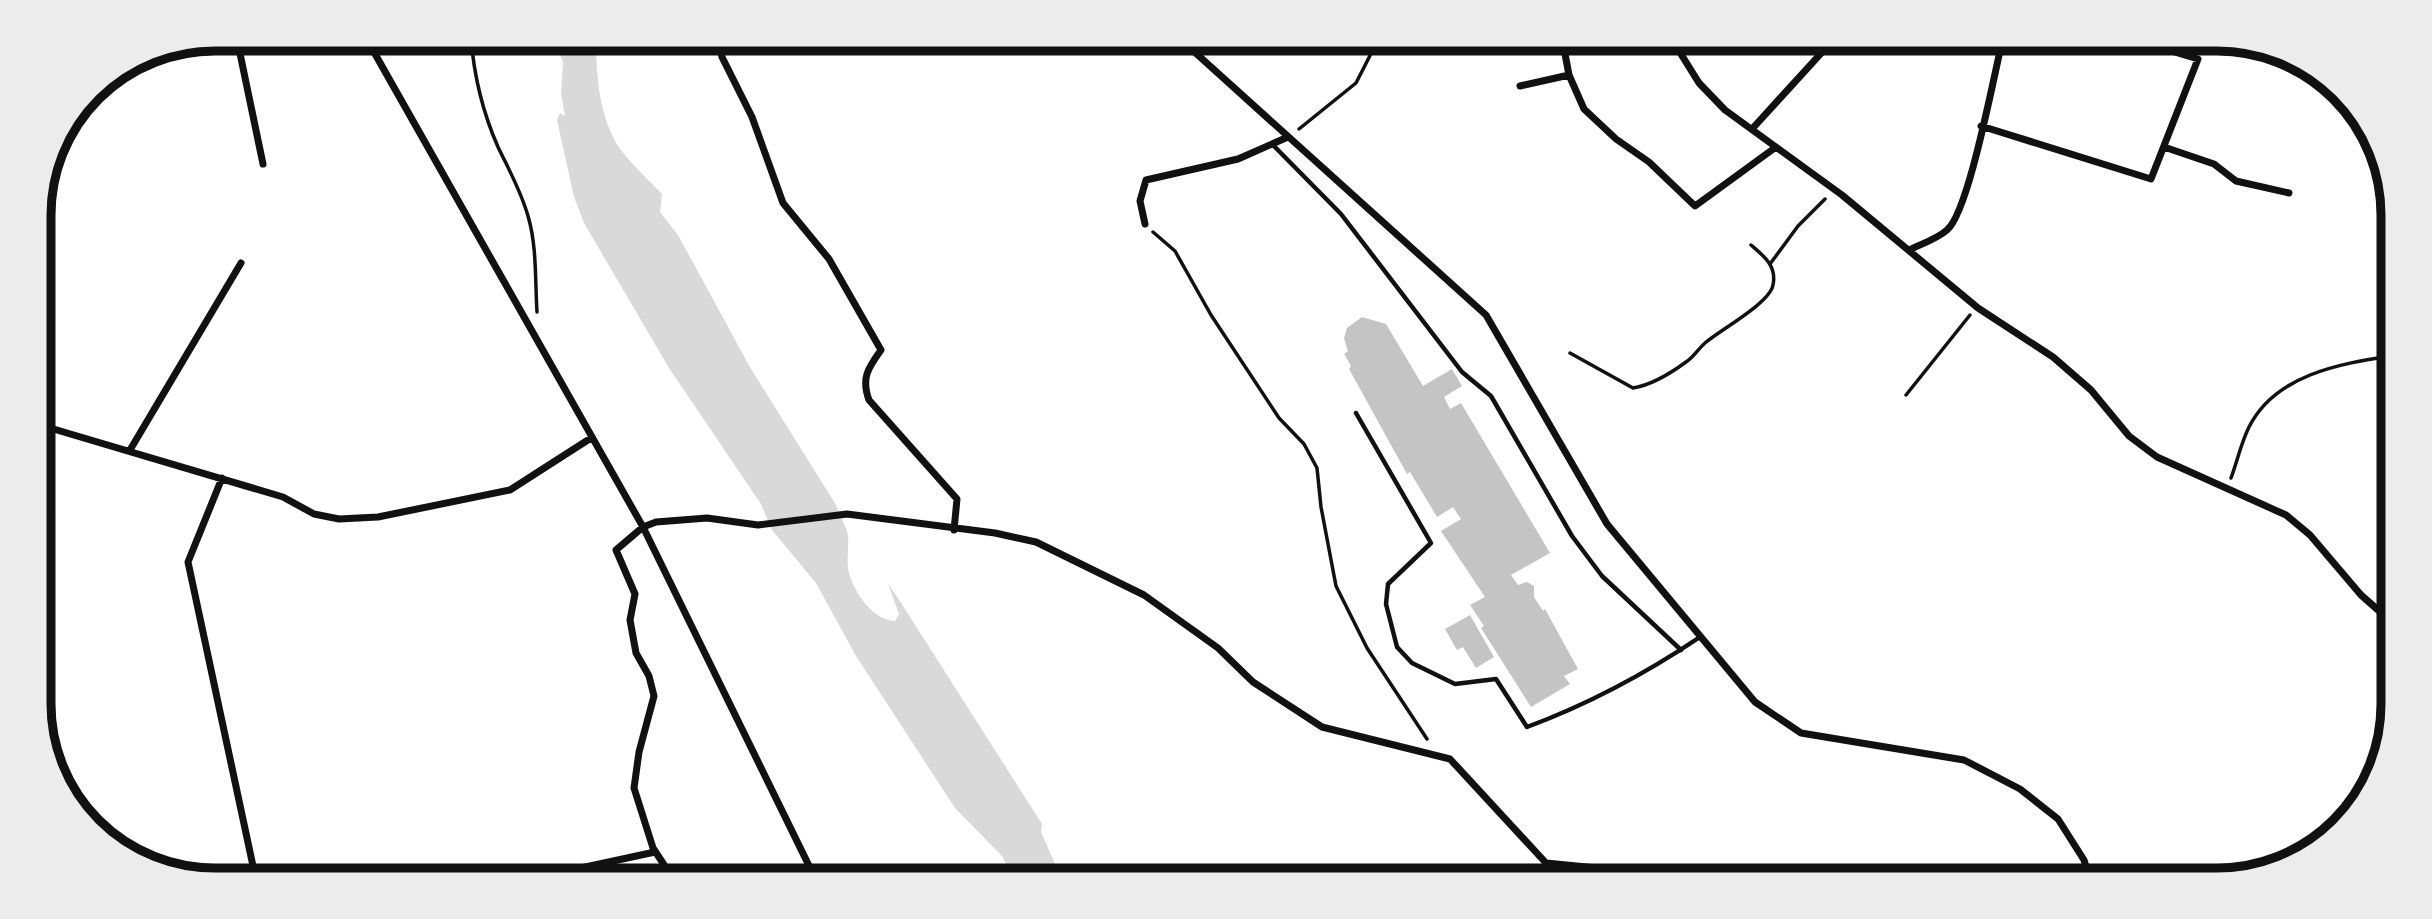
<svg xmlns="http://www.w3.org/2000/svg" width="2432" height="919" viewBox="0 0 2432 919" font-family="'Noto Sans',sans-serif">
  <rect width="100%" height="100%" fill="#fff"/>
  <path fill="#d9d9d9" d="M553,39H596C596,74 599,120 621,150C633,166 649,180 662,194L660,212L678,235L751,369L836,505C839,515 846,525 848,535C849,548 846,561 849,573C855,594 873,620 895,621L899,614L888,584L896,595L1042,824L1041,832L1062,880H1015L1002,856L955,808L856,656L816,583L772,530L761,504L669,368L584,223L574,197L557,120L560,113L565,116L561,93L563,62Z"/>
  <path fill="#c4c4c4" d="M1362,317L1386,324L1423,386L1452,369L1462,386L1444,397L1450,409L1461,403L1550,553L1511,575L1518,585L1527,582L1534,586V597L1543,611L1545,609L1578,669L1564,676L1570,684L1531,707L1481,628L1484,626L1470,605L1485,597L1441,531L1461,519L1453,507L1437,517L1410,472L1407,474L1349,369L1351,366L1344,354L1348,351L1344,338L1347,328Z
    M1470,615L1494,657L1476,668L1463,647L1457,650L1445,629Z"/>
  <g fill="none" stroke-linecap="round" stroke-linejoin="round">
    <path stroke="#111" stroke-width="3.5" d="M471,38C474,76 483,113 498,147C509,170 521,191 528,216C537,246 535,281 537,312
      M1299,129L1356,83L1379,38
      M1153,232L1175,251L1211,315L1279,418L1304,444L1317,468L1321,507L1336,586L1367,648L1427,739
      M1770,264L1798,226L1825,199
      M1570,353L1633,388C1652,385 1671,373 1686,362C1694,357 1698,349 1705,343C1720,330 1770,303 1773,285C1777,266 1764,256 1751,245
      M1906,395L1970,315
      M2231,478C2237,462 2241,443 2249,427C2275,375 2339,364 2390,356"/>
    <path stroke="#111" stroke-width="4.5" d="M1272,144L1341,214L1462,372L1491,396L1572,536L1602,576L1681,650
      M1356,413L1431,543L1388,584L1386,604L1397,647L1412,663L1455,684L1496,679L1527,727C1589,704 1645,674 1700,637"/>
    <path stroke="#111" stroke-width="7" d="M366,38L643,527L816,880
      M718,38L722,57L752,117L783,203L829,259L881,350C868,368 861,378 869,400L957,499L954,530
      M1179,38L1486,315L1607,524L1755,702L1801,733L1964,760L2020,789L2058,819L2084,860L2090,880
      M1562,38L1569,75L1584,109L1616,139L1649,162L1695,206L1776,147
      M1671,38L1699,83L1725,110L1842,195L1978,308L2053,357L2091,390L2129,436L2157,457L2286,515L2310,535L2361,595L2386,617
      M237,39L263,164
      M131,62L239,39
      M1520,86L1569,75
      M1981,126L2151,179L2198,59L2128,38
      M1752,129L1835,38
      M2164,147L2214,164L2236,181L2289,193
      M1145,224L1140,201L1146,180L1238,159L1288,137
      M39,234L51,212L44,182
      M1909,250C1921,244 1937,239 1947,230C1969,212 1994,74 2003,38
      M40,425L283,497L314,514L339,519L378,517L510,490L591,438
      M130,450L241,263
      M222,478L188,562L256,880
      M525,880L655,852
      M674,880L653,848L634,788L639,752L654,696L649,676L636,653L630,620L635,594L616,550L643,527L656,522L707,518L758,525L847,514L995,533L1036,542L1144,595L1218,648L1253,682L1322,727L1450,759L1546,863L1617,870L1630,880"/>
  </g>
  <path d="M0 0H2432V919H0ZM215 51H2217A164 164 0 0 1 2381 215V704A164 164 0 0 1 2217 868H215A164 164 0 0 1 51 704V215A164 164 0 0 1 215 51Z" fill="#ececec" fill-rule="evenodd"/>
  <path fill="none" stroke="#111" stroke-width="9" d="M215 51H2217A164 164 0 0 1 2381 215V704A164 164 0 0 1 2217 868H215A164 164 0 0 1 51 704V215A164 164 0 0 1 215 51Z"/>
</svg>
